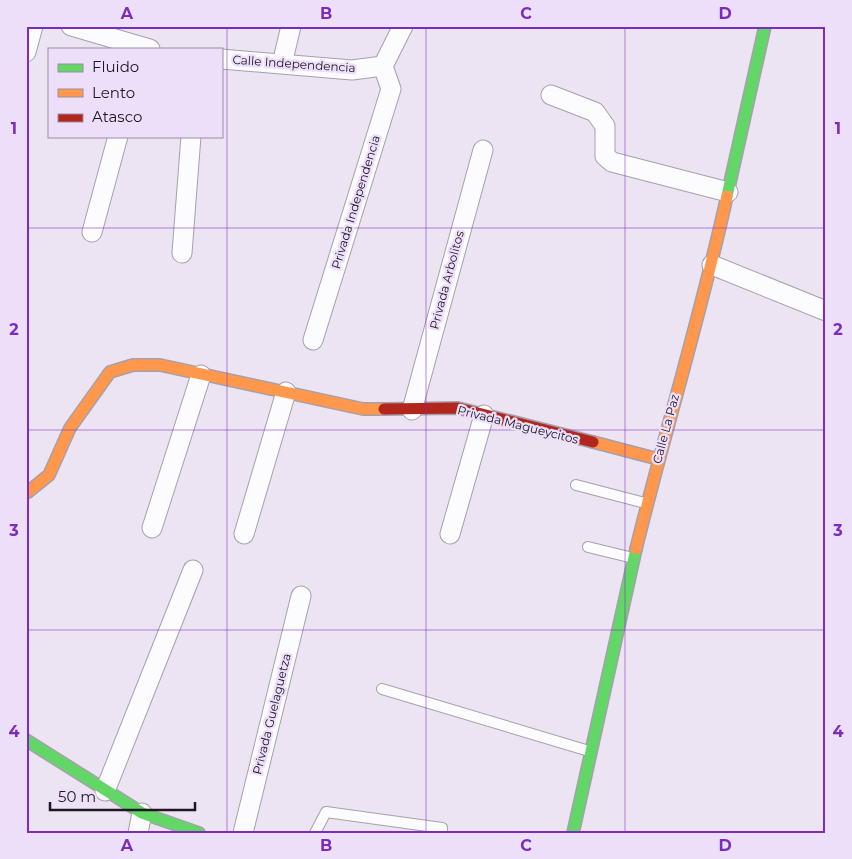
<svg xmlns="http://www.w3.org/2000/svg" width="852" height="859" viewBox="0 0 852 859" font-family="Montserrat,sans-serif">
  <rect width="100%" height="100%" fill="#ece4f3"/>
  <g fill="none" stroke-linecap="round" stroke-linejoin="round">
    <g stroke="#a6a0ac" stroke-width="12">
      <path id="lane" d="M576,485L645,503
        M588,547L633,558
        M382,689L589,751
        M315,833L326,812L442,828V833"/>
    </g>
    <g stroke="#a6a0ac" stroke-width="21">
      <path id="street" d="M71,26L150,49
        M26,52L33,26
        M221,59L352,70L383,66L403,26
        M282,64L291,26
        M551,95L595,112L605,126V156L612,162L728,192
        M92,232L118,136
        M182,253L191,136
        M712,265L826,311
        M313,340L391,89L383,66
        M412,410L483,150
        M152,528L201,375
        M244,534L286,392
        M450,534L484,415
        M105,791L193,570
        M138,833L142,813
        M243,833L301,596"/>
    </g>
    <g stroke="#a6a0ac" stroke-width="14">
      <path id="fast" d="M727,196L765,26
        M26,740L142,813L199,833
        M573,833L636,549"/>
    </g>
    <g stroke="#a6a0ac" stroke-width="14">
      <path id="slow" d="M593,442L658,459
        M28,492L49,475L70,428L110,372L133,365H160L363,409H384
        M636,549C665,431 701,315 727,196"/>
    </g>
    <g stroke="#a6a0ac" stroke-width="14">
      <path id="jam" d="M384,409L458,408L593,442"/>
    </g>
    <use href="#lane" stroke="#fcfbfd" stroke-width="10"/>
    <use href="#street" stroke="#fcfbfd" stroke-width="19"/>
    <use href="#fast" stroke="#63d668" stroke-width="11"/>
    <use href="#slow" stroke="#ff974d" stroke-width="11"/>
    <use href="#jam" stroke="#b3261e" stroke-width="11"/>
  </g>
  <path fill="none" stroke="#7b2cbf" stroke-width="1" stroke-opacity="0.55" d="M227,26V833M426,26V833M625,26V833M26,228H826M26,430H826M26,630H826"/>
  <g text-anchor="middle" stroke-width="4.5" stroke-linejoin="round" paint-order="stroke">
    <g font-size="12" fill="#1c1720" stroke="#eddef9">
      <text transform="translate(294 64) rotate(4)" y="4">Calle Independencia</text>
      <text transform="translate(356 202) rotate(-73)" y="4">Privada Independencia</text>
      <text transform="translate(447 280) rotate(-75)" y="4">Privada Arbolitos</text>
      <text transform="translate(518 425) rotate(14)" y="4">Privada Magueycitos</text>
      <text transform="translate(666 429) rotate(-75)" y="4">Calle La Paz</text>
      <text transform="translate(272 714) rotate(-76)" y="4">Privada Guelaguetza</text>
    </g>
  </g>
  <rect width="852" height="859" fill="none" stroke="#eddef9" stroke-width="55"/>
  <rect x="48" y="48" width="175" height="90" fill="#eddef9" stroke="#998ea2"/>
  <rect x="58" y="64" width="25" height="8" fill="#63d668" stroke="#998ea2"/>
  <text x="92" y="72" font-size="15" fill="#1c1720">Fluido</text>
  <rect x="58" y="89" width="25" height="8" fill="#ff974d" stroke="#998ea2"/>
  <text x="92" y="98" font-size="15" fill="#1c1720">Lento</text>
  <rect x="58" y="114" width="25" height="8" fill="#b3261e" stroke="#998ea2"/>
  <text x="92" y="122" font-size="15" fill="#1c1720">Atasco</text>
  <path d="M50 802v8h145v-8" fill="none" stroke="#1c1720" stroke-width="2.5"/>
  <text x="58" y="802" font-size="15" fill="#1c1720" stroke="#eddef9" stroke-width="4" paint-order="stroke">50 m</text>
  <rect x="28" y="28" width="796" height="804" fill="none" stroke="#7b2cbf" stroke-width="2"/>
  <g font-size="16" text-anchor="middle" font-weight="bold" fill="#7b2cbf">
    <text x="127" y="19">A</text>
    <text x="326" y="19">B</text>
    <text x="526" y="19">C</text>
    <text x="725" y="19">D</text>
    <text x="14" y="134">1</text>
    <text x="838" y="134">1</text>
    <text x="14" y="335">2</text>
    <text x="838" y="335">2</text>
    <text x="14" y="536">3</text>
    <text x="838" y="536">3</text>
    <text x="14" y="737">4</text>
    <text x="838" y="737">4</text>
    <text x="127" y="851">A</text>
    <text x="326" y="851">B</text>
    <text x="526" y="851">C</text>
    <text x="725" y="851">D</text>
  </g>
</svg>
